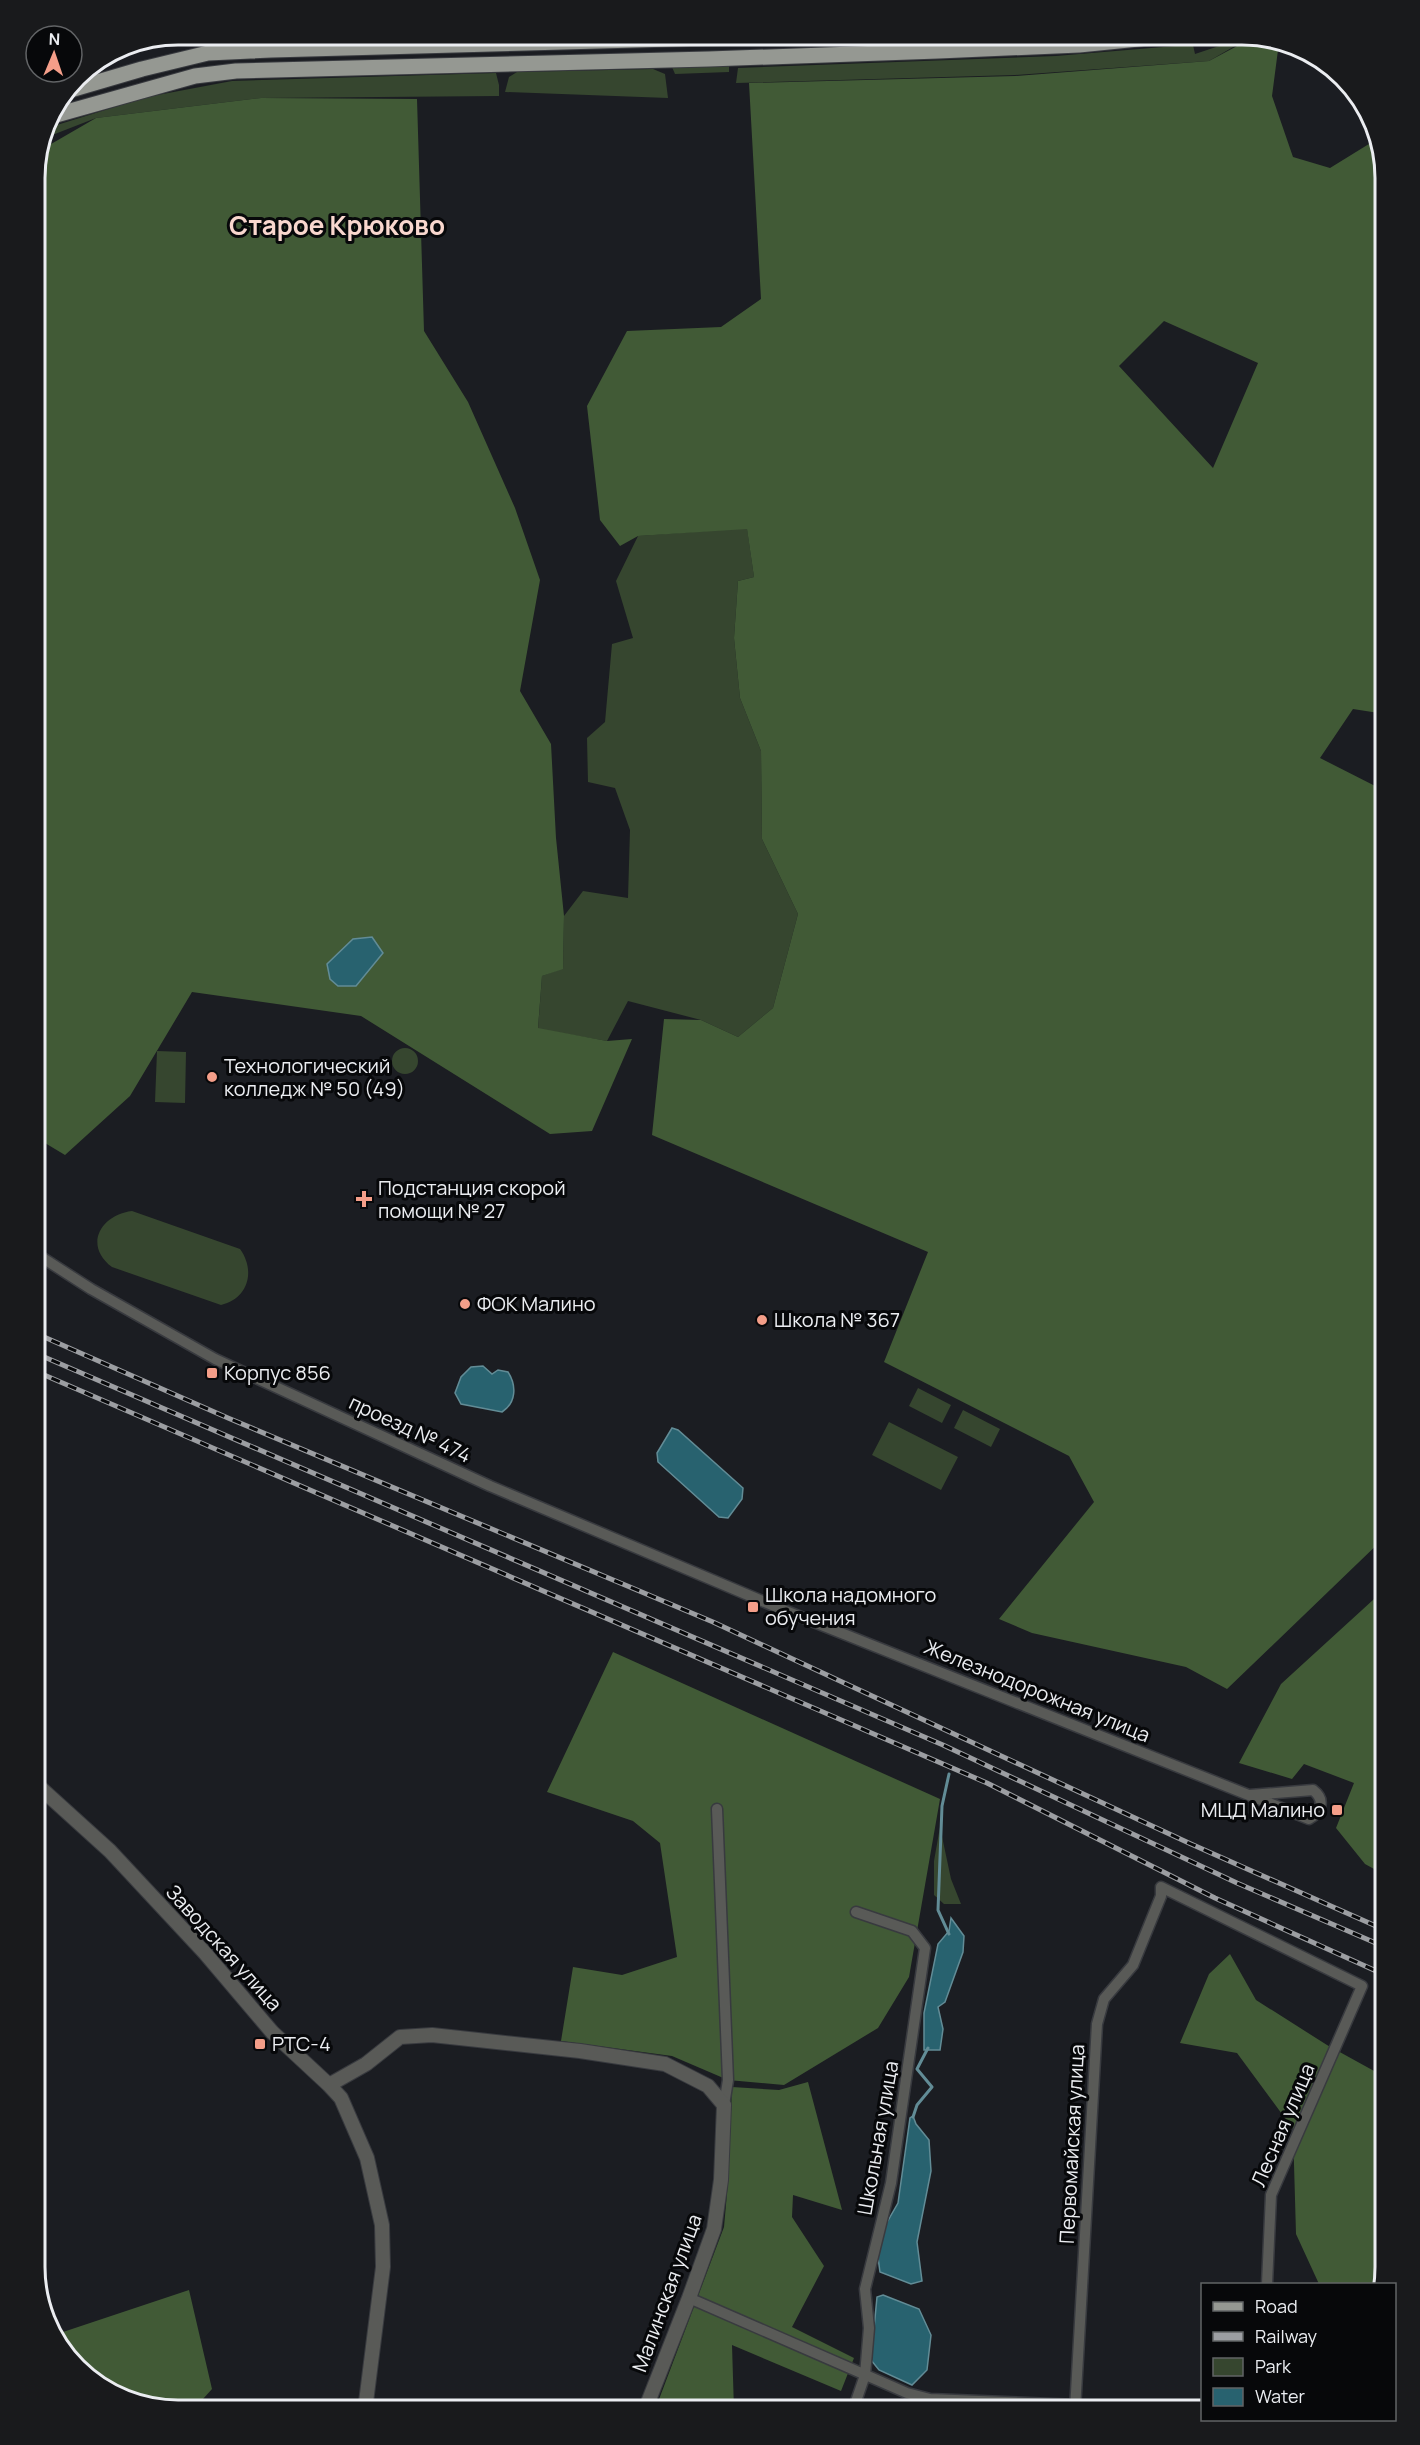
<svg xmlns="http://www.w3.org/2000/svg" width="1420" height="2445" viewBox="0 0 1420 2445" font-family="Manrope,sans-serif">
  <rect width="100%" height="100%" fill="#1b1d22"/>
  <path fill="#36462f" d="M179,35L104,58L123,45Z
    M1212,35H1225L1193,45L1195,54L1240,39V43L1209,61L1015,75L736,83L738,68L1056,56L1175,46Z
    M729,65V72L675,74L672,67Z
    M653,69L665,74L668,98L505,92L509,77L517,72Z
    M496,73L499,85V96L261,98L96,118L42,139L44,129L147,97L232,81Z
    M747,528L754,577L738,581L734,638L740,698L761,751L762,839L798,914L773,1008L738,1037L701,1020L628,1001L607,1041L538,1029L542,976L563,968L564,916L583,891L628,898L630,830L615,788L588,782L587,738L605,722L612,644L633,638L616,581L638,536Z
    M392 1061a13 13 0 1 1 26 0a13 13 0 1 1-26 0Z
    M157,1051L186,1052L185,1103L155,1102Z
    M132,1211L240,1249C256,1271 248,1299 221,1305L112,1267C83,1245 101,1215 132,1211Z
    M918,1388L951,1405L942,1423L909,1406Z
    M963,1410L1000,1429L991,1447L954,1428Z
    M889,1422L958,1457L941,1490L872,1455Z
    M940,1827L951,1879L961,1904H944L934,1895V1861Z"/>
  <path fill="#415a36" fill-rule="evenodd" d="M1254,37L1278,50L1272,96L1293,157L1330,168L1377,139L1385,178V603L1384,607L1385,609V714L1353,709L1320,758L1385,791V1537L1227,1689L1186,1667L1032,1633L999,1619L1094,1502L1069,1456L884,1362L928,1252L652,1135L664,1019L701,1020L738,1037L773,1008L798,914L762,839L761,751L740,698L734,638L738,581L754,577L747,529L638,536L620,546L600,520L587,406L627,331L721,327L761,299L749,83L1015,76L1209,61ZM1164,321L1258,363L1213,468L1119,366Z
    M261,98L417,99L424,331L468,402L515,508L540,580L520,691L551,744L556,838L564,916L563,969L542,976L538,1028L607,1041L632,1039L592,1131L550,1134L361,1016L192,992L130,1096L65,1155L35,1137V169L39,151L96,118Z
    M1385,1589V1875L1365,1864L1336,1828L1354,1783L1304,1764L1292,1779L1239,1763L1281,1684Z
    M613,1652L940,1799L909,1977L878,2028L784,2085L728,2080L672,2056L561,2041L573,1967L622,1975L677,1957L660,1843L633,1821L547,1792Z
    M1230,1954L1256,2000L1327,2045L1385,2077V2267L1380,2284H1319L1296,2234L1293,2129L1237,2053L1180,2043L1209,1974Z
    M808,2082L842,2210L793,2195L792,2217L824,2266L792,2327L854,2358L841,2391L732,2345L734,2410H655L724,2227L728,2182L732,2087L779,2090Z
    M189,2290L212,2389L193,2410H169L98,2386L54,2335Z"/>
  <path fill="#28626f" stroke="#628c96" stroke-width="1.5" d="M372,937L383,953L356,986H338L330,979L327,964L353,939Z
    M483,1366L492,1374L498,1370L508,1372C517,1386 516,1403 502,1412L461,1404L455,1393L461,1377L471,1367Z
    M672,1428L678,1430L743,1488L742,1499L728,1518L719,1517L658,1462L657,1453Z
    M951,1918L964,1936L963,1952L945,2002L938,2007L943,2029L940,2050H924V2013L938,1944L949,1931Z
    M913,2116L916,2124L929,2140L931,2171L917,2242L922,2281L911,2284L880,2272L877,2250L886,2224L898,2203L910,2118Z
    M883,2295L919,2309L931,2335L927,2370L912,2385L879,2370L871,2360L877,2297Z"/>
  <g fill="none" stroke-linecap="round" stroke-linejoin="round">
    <path stroke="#628c96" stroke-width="3" d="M949,1774L942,1806L938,1910L949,1934
      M913,2117L917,2105L932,2087L917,2069L928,2048"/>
    <g stroke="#383a3f" stroke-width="13">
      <path id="minor" d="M35,1253L91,1289L215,1359L490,1486L786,1611L1309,1819C1321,1812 1326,1800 1313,1790L1250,1795
        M717,1809L728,2080L724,2105
        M689,2298L907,2393L930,2399L1202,2410
        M853,2410L865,2375L869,2328L865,2289L891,2183L925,1948L912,1931L856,1912
        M1075,2410L1097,2024L1104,1999L1133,1965L1161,1896V1887L1362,1986L1271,2195L1267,2284"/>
    </g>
    <g stroke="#383a3f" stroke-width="16">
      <path id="tertiary" d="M35,1783L110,1851L205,1953L272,2032L329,2085L366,2064L400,2037L432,2035L580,2051L665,2064L708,2086L724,2105L721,2180L714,2229L689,2298L645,2410
        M329,2085L341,2098L367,2158L382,2225L383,2267L365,2410"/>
    </g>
    <g stroke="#383a3f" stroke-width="17">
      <path id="primary" d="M67,91L142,69L208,53L271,50L822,35
        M49,117L195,76L236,71L709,59L938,51L1079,45L1178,35"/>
    </g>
    <use href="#minor" stroke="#595a57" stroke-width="10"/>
    <use href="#tertiary" stroke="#595a57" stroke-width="14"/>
    <use href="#primary" stroke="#959892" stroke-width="15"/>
    <g stroke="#9c9ea2" stroke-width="5">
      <path id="rail" d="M35,1333L228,1418L713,1622L1191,1844L1385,1930
        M35,1353L943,1745L1237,1883L1385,1947
        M35,1371L987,1783L1215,1898L1385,1975"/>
    </g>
    <use href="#rail" stroke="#07080a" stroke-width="3" stroke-dasharray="9" stroke-linecap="butt"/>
  </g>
  <g fill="#f49e89" stroke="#07080a" stroke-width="2">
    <circle cx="212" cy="1077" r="6"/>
    <path d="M361 1190h6v6h6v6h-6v6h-6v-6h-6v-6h6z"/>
    <circle cx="465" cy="1304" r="6"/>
    <circle cx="762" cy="1320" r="6"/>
    <rect x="206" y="1367" width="12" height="12" rx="3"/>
    <rect x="747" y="1601" width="12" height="12" rx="3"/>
    <rect x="1331" y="1804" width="12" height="12" rx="3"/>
    <rect x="254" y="2038" width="12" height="12" rx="3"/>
  </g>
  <g text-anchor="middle" stroke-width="6" stroke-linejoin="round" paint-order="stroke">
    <g font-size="20" fill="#ebedf1" stroke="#07080a" text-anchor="start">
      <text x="224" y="1073">Технологический<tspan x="224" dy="23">колледж № 50 (49)</tspan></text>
      <text x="378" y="1195">Подстанция скорой<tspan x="378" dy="23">помощи № 27</tspan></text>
      <text x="477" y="1311">ФОК Малино</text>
      <text x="774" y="1327">Школа № 367</text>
      <text x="224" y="1380">Корпус 856</text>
      <text x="765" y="1602">Школа надомного<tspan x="765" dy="23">обучения</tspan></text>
      <text x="1325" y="1817" text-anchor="end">МЦД Малино</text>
      <text x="272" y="2051">РТС-4</text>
    </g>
    <g font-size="20" fill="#ebedf1" stroke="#07080a">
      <text transform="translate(410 1429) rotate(25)" y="7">проезд № 474</text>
      <text transform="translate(1037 1691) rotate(22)" y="7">Железнодорожная улица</text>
      <text transform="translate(224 1948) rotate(48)" y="7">Заводская улица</text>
      <text transform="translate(1283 2125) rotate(-67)" y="7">Лесная улица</text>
      <text transform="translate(878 2138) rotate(-80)" y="7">Школьная улица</text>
      <text transform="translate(1072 2144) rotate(-87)" y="7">Первомайская улица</text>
      <text transform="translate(667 2293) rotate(-70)" y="7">Малинская улица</text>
    </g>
    <g font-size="26" font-weight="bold" fill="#f9d7ce" stroke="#07080a">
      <text x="337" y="235">Старое Крюково</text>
    </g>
  </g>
  <path d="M0 0H1420V2445H0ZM178 45H1242A133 133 0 0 1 1375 178V2267A133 133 0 0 1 1242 2400H178A133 133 0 0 1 45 2267V178A133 133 0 0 1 178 45Z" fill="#191a1c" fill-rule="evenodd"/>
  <path fill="none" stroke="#ebedf1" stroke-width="3" d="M178 45H1242A133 133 0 0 1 1375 178V2267A133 133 0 0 1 1242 2400H178A133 133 0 0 1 45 2267V178A133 133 0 0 1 178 45Z"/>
  <rect x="1201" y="2283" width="195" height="138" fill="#07080a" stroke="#626466" stroke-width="1.5"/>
  <rect x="1213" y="2302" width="30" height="9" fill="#959892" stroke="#626466" stroke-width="1.5"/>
  <text x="1255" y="2313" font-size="18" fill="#ebedf1">Road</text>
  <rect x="1213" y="2332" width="30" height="9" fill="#9c9ea2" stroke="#626466" stroke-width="1.5"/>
  <text x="1255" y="2343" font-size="18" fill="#ebedf1">Railway</text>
  <rect x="1213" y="2358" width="30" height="18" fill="#36462f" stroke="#626466" stroke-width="1.5"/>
  <text x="1255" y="2373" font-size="18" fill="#ebedf1">Park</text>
  <rect x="1213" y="2388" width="30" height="18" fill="#28626f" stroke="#626466" stroke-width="1.5"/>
  <text x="1255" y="2403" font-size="18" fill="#ebedf1">Water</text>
  <g transform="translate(54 54) rotate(2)"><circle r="28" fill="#07080a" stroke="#626466" stroke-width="1.5"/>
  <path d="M0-4.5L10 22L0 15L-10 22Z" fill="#f49e89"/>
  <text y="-9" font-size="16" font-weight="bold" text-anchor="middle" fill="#ebedf1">N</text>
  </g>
</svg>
